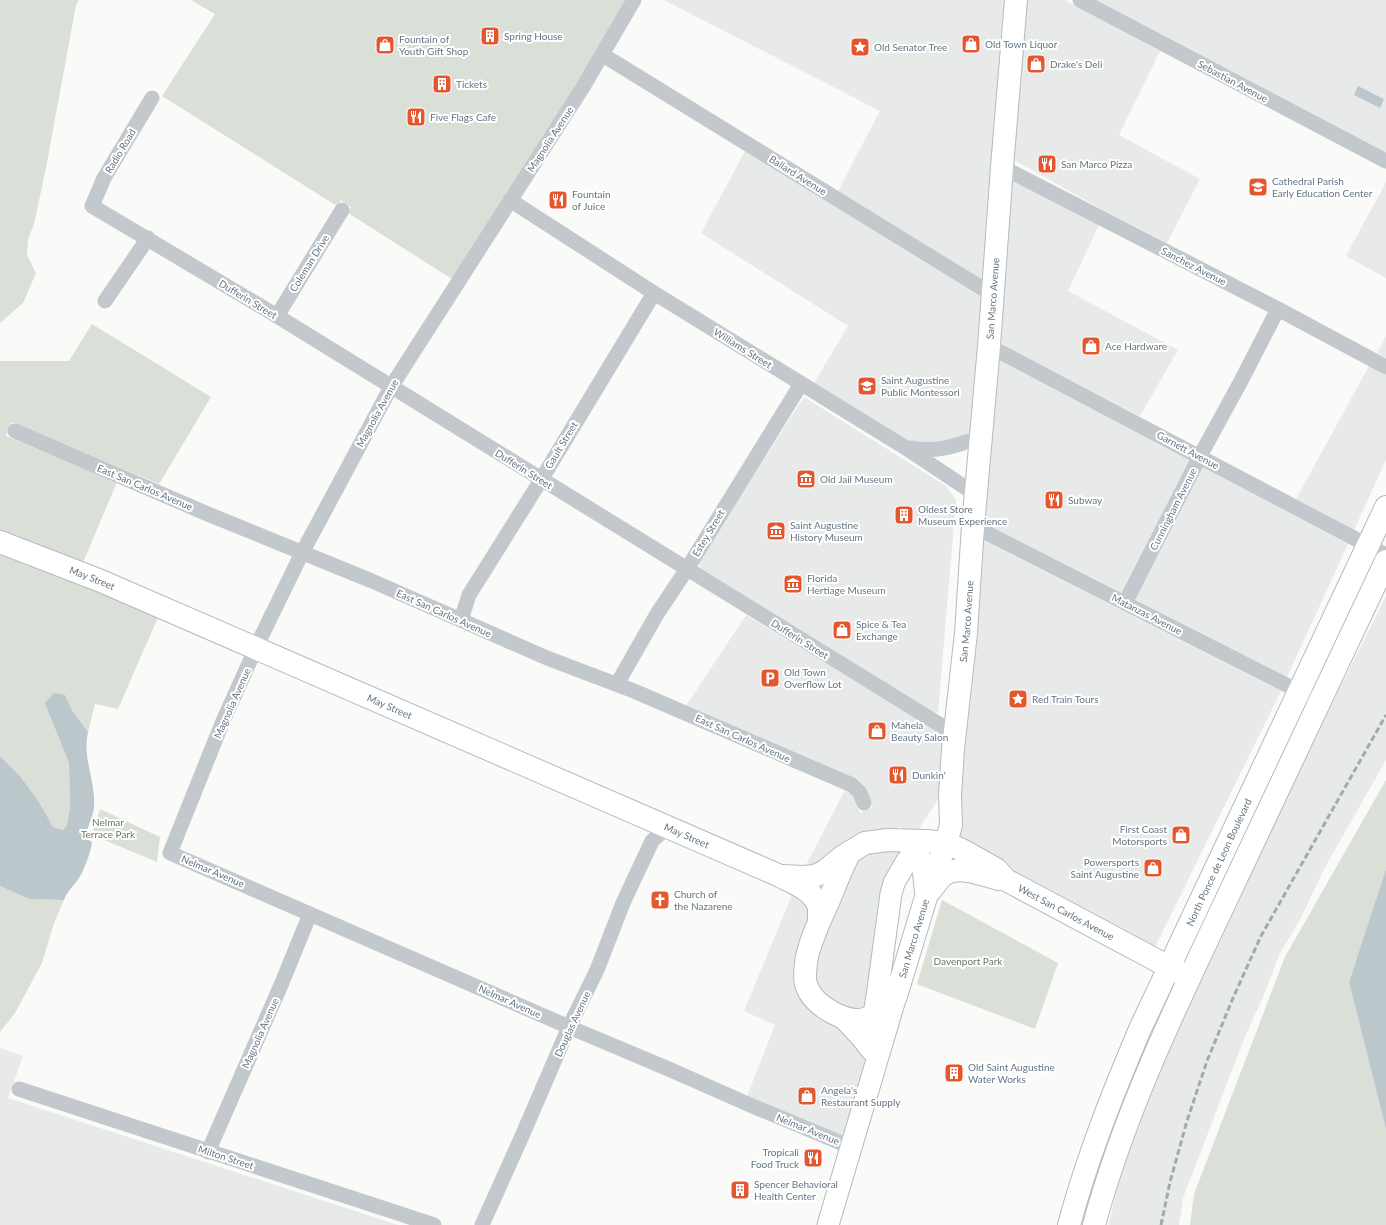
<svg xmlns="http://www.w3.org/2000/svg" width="1386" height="1225" viewBox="0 0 1386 1225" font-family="Lato,sans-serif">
  <rect width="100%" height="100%" fill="#fafaf8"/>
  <path fill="#e8e9e9" d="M664,0H1004L1009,2L987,283L838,191L880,111Z
    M1023,0H1065L1160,51L1119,135L1200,179L1167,243L1105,211L1010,158Z
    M1096,0H1386V153Z
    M745,151L986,300L974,432L951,440L924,443L909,441L814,383L848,326L701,233Z
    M1009,175L1099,225L1068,291L1178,350L1140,416L1012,351L1000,342Z
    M1386,182V278L1346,256Z
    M1386,336V358L1377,353Z
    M995,357L1191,460L1123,593L980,522Z
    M1369,366L1386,375V460L1354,530L1296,499Z
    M804,397L946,486L956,500L938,713L923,707L701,570L699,564L702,555Z
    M1202,466L1348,544L1287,677L1134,599Z
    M979,538L1281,691L1153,951L953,839Z
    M1386,596V760L1324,869L1301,918L1279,955L1263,997L1244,1039L1183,1198L1179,1225H1109L1119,1178L1171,1038L1281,805Z
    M746,615L948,738L941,795L916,833L903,830L899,826L897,829L869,830L858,835L837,852L802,873L845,790L854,797L860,813L873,807L867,790L855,779L686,706Z
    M904,850L867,1011H847L819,993L812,975V962L855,853Z
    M794,890L809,909L810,918L799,962L856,1037L869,1064L847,1137L747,1096L775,1025L744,1011Z
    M0,1048L23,1056L8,1098L398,1225H0Z"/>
  <path fill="#dadfd7" d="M0,0H79L76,5L46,168L34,224L28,239L27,255L36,273L23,303L0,323Z
    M191,0H627L597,51L452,279L348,213L351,207L341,200L337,206L162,96L215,14Z
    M92,324L211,397L159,484L12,422L6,436L117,482L82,565L0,534V361H69Z
    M0,549L159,615L118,709L95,704L88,732L72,710L65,695L55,727L69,763L70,807L67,825L63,830L53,827L19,775L0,756Z
    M1386,780V869L1349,982L1386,1129V1225H1190L1194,1194L1285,957Z
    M100,809L160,837L157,862L92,835Z
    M0,886L29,899L64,900L54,923L42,963L15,1013L0,1032Z
    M942,900L1058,963L1035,1029L917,984Z"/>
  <path fill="#bbc7cb" d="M1358,86L1384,99L1380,108L1354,95Z
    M54,693L65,695L72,710L88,732C82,758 96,782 94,807C93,820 84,828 89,840L92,842C91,852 84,870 79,878C74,886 67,891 64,900L29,899L0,886V756L19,775L37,799L53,827L63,830L67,825L70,807L69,763L45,703Z
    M1386,869V1129L1349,982Z"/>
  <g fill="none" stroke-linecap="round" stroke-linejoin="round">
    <g stroke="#b3babf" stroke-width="23">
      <path id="secondary" d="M873,1029L874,1015L878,989L891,894L894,883L906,862L926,841
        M828,1225L896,996"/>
    </g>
    <g stroke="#b5babe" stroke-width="24">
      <g id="primary">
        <path id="s1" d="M0,542L101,581L778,875C793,883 815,890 819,908C819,913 819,917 819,921"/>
        <path d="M905,841C925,859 923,866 926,891"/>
        <path id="s2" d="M850,852C842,867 836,883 829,900C821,918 808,944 806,963C805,970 804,980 807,987C814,1006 846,1024 865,1019C879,1015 887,1007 896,996L927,894L946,843L951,825L950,795L953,749L966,633L973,526L989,346L1002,167L1016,0"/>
        <path id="s3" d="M783,876L804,877L815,876L825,871L842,857L865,843L888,840L926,841L946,843L962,850L996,869L1006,880L1186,976"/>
        <path d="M930,891C935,885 940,877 945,874C960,865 983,875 999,879"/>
        <path d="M844,1018L861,1036L872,1050"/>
      </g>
    </g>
    <g stroke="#b4b9bd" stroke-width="24">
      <g id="highway">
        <path id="s4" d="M1069,1225C1087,1158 1113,1093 1140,1029L1386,507"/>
        <path d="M1094,1225C1125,1110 1178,1002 1229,894C1281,783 1334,672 1386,561"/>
      </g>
    </g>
    <path stroke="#c3c8cc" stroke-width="15" d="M634,0L583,87L391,387L302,553L260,639L223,721L170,853L569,1027L671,1070L750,1105L851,1147
      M1080,0L1386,161
      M603,55L993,295
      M152,98L104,178L92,206L277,316L955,734
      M1002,167L1278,309L1386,367
      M510,200L654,293L906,448L975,494
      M105,301L148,238
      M277,316L342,210
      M989,346L1386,555
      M15,431L203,512L372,581L547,658L634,691L852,785L860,793L864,803
      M910,448C938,453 954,446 981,437
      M973,526L1320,702
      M1125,603L1200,456L1241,381L1278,309
      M461,620L469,595L541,480L654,293
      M617,684L657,614L687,569L801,384
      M19,1089L434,1225
      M208,1152L281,985L310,914
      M482,1225L522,1136L569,1027L597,970L623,903L652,841L667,827"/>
    <use href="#secondary" stroke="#fff" stroke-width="21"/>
    <use href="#primary" stroke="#fff" stroke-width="22"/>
    <use href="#highway" stroke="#fff" stroke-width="22"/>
    <path stroke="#a2aab0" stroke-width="3" stroke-dasharray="6 3" stroke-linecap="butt" d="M1161,1225L1170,1182L1187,1121L1207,1061L1233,998L1261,936L1386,715"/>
  </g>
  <defs>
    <g id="building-square" transform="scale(1)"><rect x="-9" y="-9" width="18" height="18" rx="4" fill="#e4572e" stroke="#fff"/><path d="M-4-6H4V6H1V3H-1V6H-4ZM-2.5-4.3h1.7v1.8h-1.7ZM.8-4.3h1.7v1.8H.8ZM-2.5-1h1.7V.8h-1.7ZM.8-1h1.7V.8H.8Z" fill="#fff"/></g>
    <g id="shop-square" transform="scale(1)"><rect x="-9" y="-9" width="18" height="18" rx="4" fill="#e4572e" stroke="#fff"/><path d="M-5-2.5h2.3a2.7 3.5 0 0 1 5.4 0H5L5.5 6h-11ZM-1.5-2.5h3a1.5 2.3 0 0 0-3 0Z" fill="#fff"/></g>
    <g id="sight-square" transform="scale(1)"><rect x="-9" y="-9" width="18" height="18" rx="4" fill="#e4572e" stroke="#fff"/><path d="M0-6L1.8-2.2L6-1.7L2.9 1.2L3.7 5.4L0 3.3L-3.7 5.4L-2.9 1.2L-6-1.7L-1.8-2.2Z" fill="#fff"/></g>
    <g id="restaurant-square" transform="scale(1)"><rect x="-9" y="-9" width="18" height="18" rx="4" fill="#e4572e" stroke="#fff"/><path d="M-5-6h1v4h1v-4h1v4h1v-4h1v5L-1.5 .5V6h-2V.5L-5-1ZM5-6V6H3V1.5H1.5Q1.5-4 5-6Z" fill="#fff"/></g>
    <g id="school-square" transform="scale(1)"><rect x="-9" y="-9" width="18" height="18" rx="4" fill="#e4572e" stroke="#fff"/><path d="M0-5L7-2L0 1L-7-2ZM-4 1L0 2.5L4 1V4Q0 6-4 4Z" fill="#fff"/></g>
    <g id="museum-square" transform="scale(1)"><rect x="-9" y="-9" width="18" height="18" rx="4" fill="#e4572e" stroke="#fff"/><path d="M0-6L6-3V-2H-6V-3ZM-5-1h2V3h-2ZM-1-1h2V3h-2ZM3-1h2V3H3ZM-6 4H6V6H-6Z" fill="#fff"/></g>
    <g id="parking-square" transform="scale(1)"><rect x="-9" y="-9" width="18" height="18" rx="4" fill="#e4572e" stroke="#fff"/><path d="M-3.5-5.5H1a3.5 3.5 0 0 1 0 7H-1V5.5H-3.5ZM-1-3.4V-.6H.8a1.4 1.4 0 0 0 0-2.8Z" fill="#fff"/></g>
    <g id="church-square" transform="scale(1)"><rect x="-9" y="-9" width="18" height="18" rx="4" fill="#e4572e" stroke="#fff"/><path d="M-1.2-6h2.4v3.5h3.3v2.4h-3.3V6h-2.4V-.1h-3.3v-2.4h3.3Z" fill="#fff"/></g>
  </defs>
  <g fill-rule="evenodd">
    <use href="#building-square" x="490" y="36"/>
    <use href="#shop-square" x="971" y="44"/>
    <use href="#shop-square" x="385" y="45"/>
    <use href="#sight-square" x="860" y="47"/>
    <use href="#shop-square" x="1036" y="64"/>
    <use href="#building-square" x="442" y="84"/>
    <use href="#restaurant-square" x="416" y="117"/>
    <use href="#restaurant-square" x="1047" y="164"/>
    <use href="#school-square" x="1258" y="187"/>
    <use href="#restaurant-square" x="558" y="200"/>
    <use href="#shop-square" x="1091" y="346"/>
    <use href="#school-square" x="867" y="386"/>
    <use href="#museum-square" x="806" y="479"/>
    <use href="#restaurant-square" x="1054" y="500"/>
    <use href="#building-square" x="904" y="515"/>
    <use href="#museum-square" x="776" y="531"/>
    <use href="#museum-square" x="793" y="584"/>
    <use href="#shop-square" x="842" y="630"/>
    <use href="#parking-square" x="770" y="678"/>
    <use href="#sight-square" x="1018" y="699"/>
    <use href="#shop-square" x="877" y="731"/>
    <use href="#restaurant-square" x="898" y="775"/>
    <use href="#shop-square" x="1181" y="835"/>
    <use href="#shop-square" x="1153" y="868"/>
    <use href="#church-square" x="660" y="900"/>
    <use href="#building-square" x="954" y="1073"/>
    <use href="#shop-square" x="807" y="1096"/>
    <use href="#restaurant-square" x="813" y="1158"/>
    <use href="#building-square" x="740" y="1190"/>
  </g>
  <g text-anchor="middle" stroke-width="4" stroke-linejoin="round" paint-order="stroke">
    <g font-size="10" fill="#657683" stroke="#fff" text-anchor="start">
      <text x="504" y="40">Spring House</text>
      <text x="399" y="43">Fountain of<tspan x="399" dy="12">Youth Gift Shop</tspan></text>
      <text x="985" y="48">Old Town Liquor</text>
      <text x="874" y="51">Old Senator Tree</text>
      <text x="1050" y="68">Drake's Deli</text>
      <text x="456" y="88">Tickets</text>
      <text x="430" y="121">Five Flags Cafe</text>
      <text x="1061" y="168">San Marco Pizza</text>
      <text x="1272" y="185">Cathedral Parish<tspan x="1272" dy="12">Early Education Center</tspan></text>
      <text x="572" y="198">Fountain<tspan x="572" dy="12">of Juice</tspan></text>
      <text x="1105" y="350">Ace Hardware</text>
      <text x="881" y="384">Saint Augustine<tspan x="881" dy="12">Public Montessori</tspan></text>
      <text x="820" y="483">Old Jail Museum</text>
      <text x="1068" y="504">Subway</text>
      <text x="918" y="513">Oldest Store<tspan x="918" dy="12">Museum Experience</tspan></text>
      <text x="790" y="529">Saint Augustine<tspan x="790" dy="12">History Museum</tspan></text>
      <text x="807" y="582">Florida<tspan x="807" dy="12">Hertiage Museum</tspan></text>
      <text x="856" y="628">Spice &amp; Tea<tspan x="856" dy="12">Exchange</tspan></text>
      <text x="784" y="676">Old Town<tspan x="784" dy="12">Overflow Lot</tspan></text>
      <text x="1032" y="703">Red Train Tours</text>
      <text x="891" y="729">Mahela<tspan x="891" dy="12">Beauty Salon</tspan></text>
      <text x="912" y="779">Dunkin'</text>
      <text x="1167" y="833" text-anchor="end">First Coast<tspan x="1167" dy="12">Motorsports</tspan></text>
      <text x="1139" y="866" text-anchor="end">Powersports<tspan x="1139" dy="12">Saint Augustine</tspan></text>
      <text x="674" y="898">Church of<tspan x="674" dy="12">the Nazarene</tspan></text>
      <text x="968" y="1071">Old Saint Augustine<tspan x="968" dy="12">Water Works</tspan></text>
      <text x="821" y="1094">Angela's<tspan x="821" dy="12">Restaurant Supply</tspan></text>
      <text x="799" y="1156" text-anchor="end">Tropicali<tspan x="799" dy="12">Food Truck</tspan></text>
      <text x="754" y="1188">Spencer Behavioral<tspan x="754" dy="12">Health Center</tspan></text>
    </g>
    <g font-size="10" fill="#657683" stroke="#fff">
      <text transform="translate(1233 81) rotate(28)" y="4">Sebastian Avenue</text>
      <text transform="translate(550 139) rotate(-57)" y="4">Magnolia Avenue</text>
      <text transform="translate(120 151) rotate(-59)" y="4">Radio Road</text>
      <text transform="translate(798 175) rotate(32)" y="4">Ballard Avenue</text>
      <text transform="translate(309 263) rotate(-58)" y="4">Coleman Drive</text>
      <text transform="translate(1194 266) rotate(27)" y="4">Sanchez Avenue</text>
      <text dy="4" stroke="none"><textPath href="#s2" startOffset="962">San Marco Avenue</textPath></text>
      <text transform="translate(248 299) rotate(31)" y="4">Dufferin Street</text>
      <text transform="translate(743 348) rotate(32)" y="4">Williams Street</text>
      <text transform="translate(377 413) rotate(-61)" y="4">Magnolia Avenue</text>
      <text transform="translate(561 445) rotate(-59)" y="4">Gault Street</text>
      <text transform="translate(1188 450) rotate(28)" y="4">Garnett Avenue</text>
      <text transform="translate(524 469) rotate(32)" y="4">Dufferin Street</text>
      <text transform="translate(145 487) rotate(23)" y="4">East San Carlos Avenue</text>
      <text transform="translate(1173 509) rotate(-63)" y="4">Cunningham Avenue</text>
      <text transform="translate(708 533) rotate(-59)" y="4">Estey Street</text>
      <text dy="4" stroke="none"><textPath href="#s1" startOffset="99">May Street</textPath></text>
      <text transform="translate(444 613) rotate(24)" y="4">East San Carlos Avenue</text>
      <text transform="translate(1147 614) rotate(27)" y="4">Matanzas Avenue</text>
      <text dy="4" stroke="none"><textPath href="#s2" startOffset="638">San Marco Avenue</textPath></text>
      <text transform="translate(800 639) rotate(32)" y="4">Dufferin Street</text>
      <text transform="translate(232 703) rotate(-66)" y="4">Magnolia Avenue</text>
      <text dy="4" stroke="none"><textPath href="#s1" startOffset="423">May Street</textPath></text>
      <text transform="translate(743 738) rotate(24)" y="4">East San Carlos Avenue</text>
      <text dy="4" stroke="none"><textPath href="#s1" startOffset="747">May Street</textPath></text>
      <text dy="4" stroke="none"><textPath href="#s4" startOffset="393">North Ponce de Leon Boulevard</textPath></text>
      <text transform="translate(213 871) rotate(23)" y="4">Nelmar Avenue</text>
      <text dy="4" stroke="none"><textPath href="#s3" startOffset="313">West San Carlos Avenue</textPath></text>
      <text dy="4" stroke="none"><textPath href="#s2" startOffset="314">San Marco Avenue</textPath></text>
      <text transform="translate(510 1001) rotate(24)" y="4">Nelmar Avenue</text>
      <text transform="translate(572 1024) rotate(-65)" y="4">Douglas Avenue</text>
      <text transform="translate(260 1033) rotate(-66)" y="4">Magnolia Avenue</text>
      <text transform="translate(808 1129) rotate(22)" y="4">Nelmar Avenue</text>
      <text transform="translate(226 1157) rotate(18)" y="4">Milton Street</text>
    </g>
    <g font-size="10" fill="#687a64" stroke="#fff">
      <text x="108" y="826">Nelmar<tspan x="108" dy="12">Terrace Park</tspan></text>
      <text x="968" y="965">Davenport Park</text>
    </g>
  </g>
</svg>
